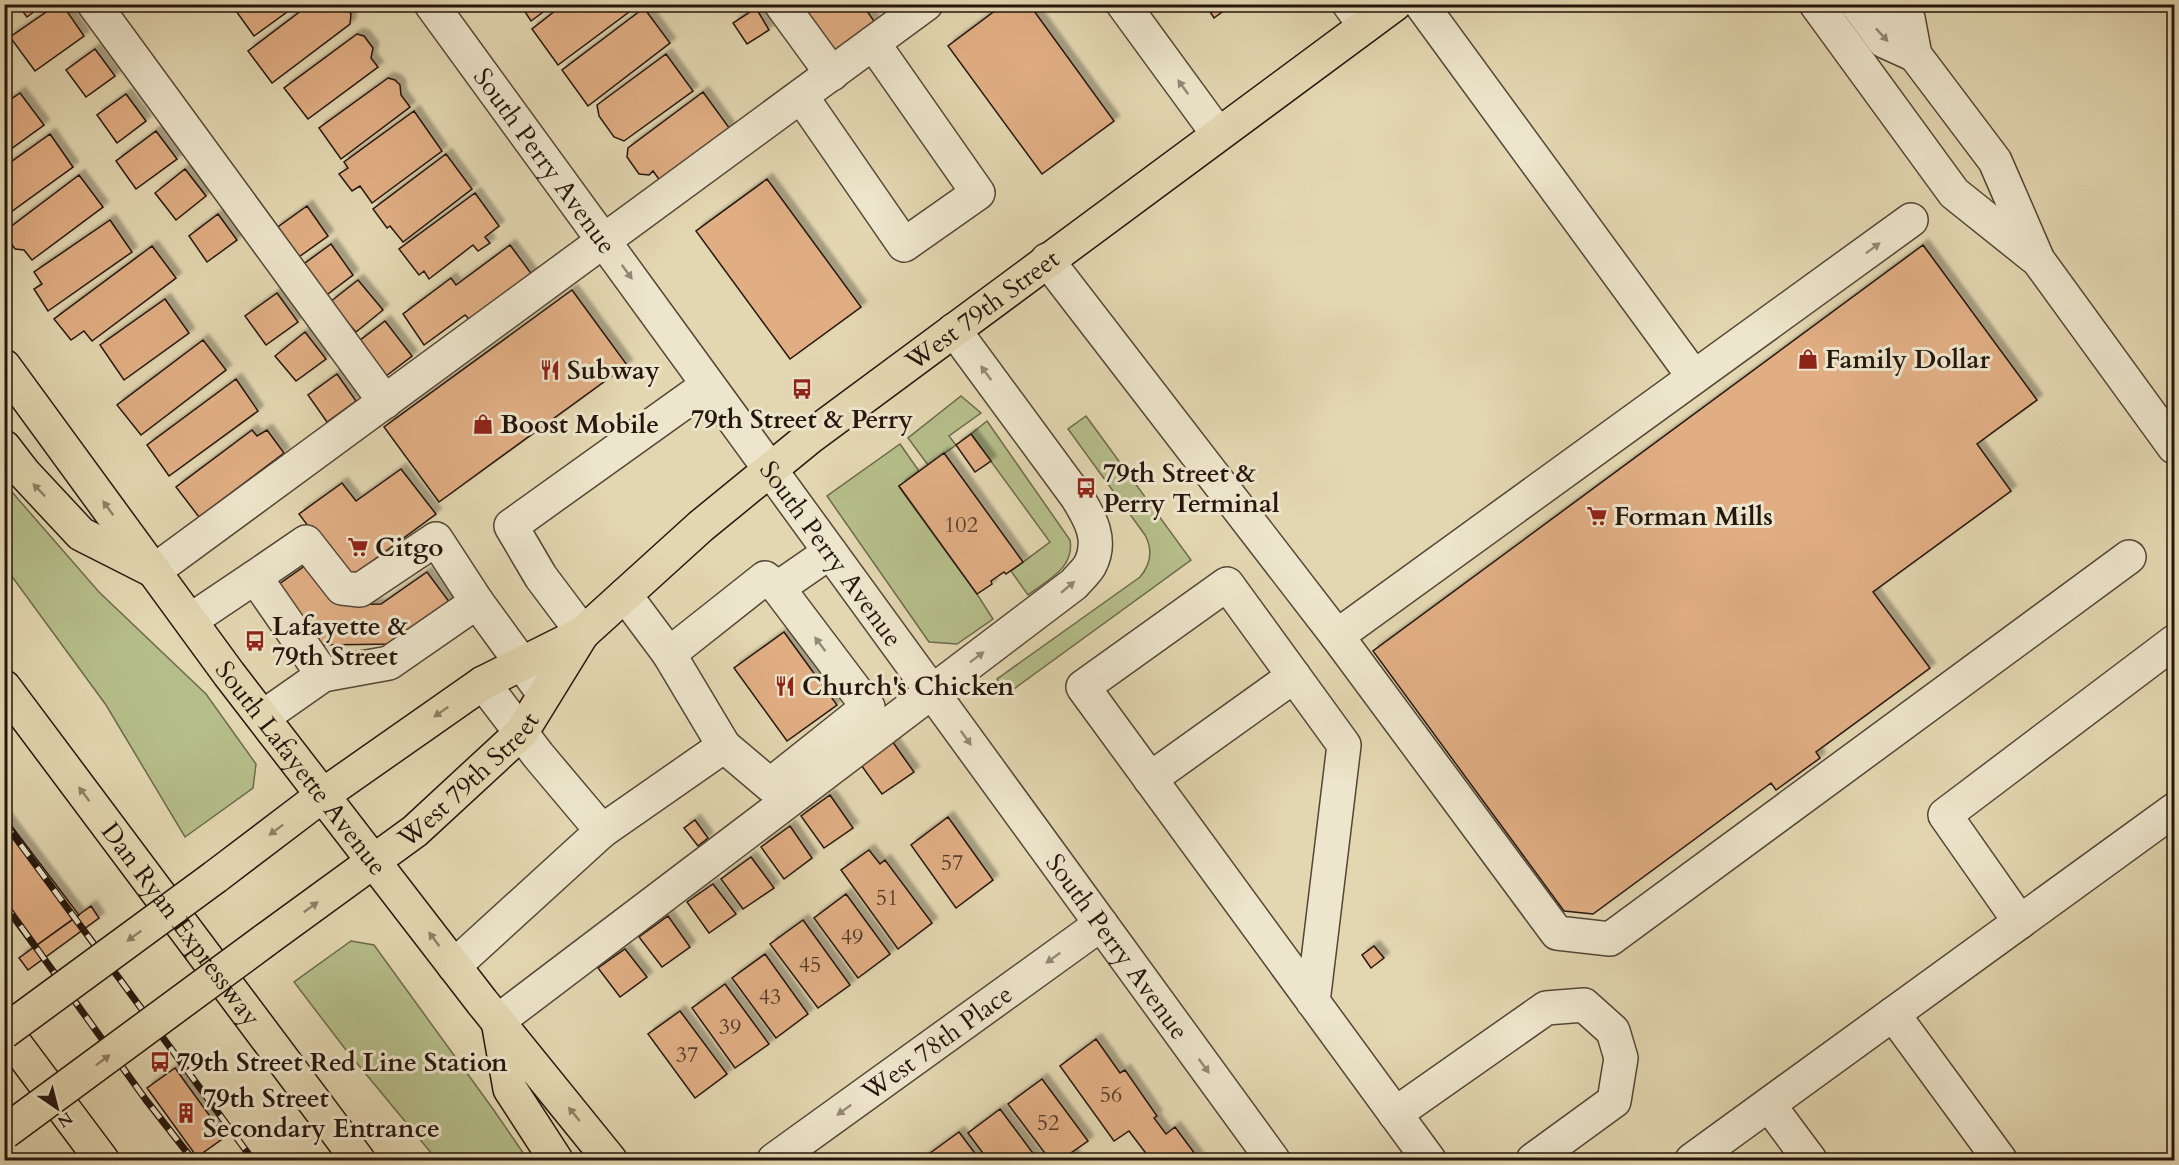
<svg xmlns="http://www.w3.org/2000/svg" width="2179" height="1165" viewBox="0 0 2179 1165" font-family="Cardo,serif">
  <defs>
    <filter id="shadow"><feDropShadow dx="5.5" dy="-5.5" stdDeviation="1.5" flood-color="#0004"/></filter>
  </defs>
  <rect width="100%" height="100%" fill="#e3d7b1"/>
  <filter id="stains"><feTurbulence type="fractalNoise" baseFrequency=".00333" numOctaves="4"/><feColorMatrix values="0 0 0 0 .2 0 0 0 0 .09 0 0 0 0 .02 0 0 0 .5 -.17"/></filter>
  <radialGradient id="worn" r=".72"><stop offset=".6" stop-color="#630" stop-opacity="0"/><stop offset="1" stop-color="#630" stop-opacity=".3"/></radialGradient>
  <path fill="#b5be8a" stroke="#6d6a4c" stroke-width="1.5" d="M961,396L981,413L949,436L956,445L928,465L908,438Z
    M1086,416L1191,560L1007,694L997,679L1140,577C1151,564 1153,550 1145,535L1068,429Z
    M987,421L1070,540C1075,568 1047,580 1028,595L1011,571L1050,542L971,434Z
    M900,444L919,471L899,487L977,594L993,619L957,644L929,642L827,496Z
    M5,484L99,592L206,694L256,764L253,788L185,837L106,705L5,567Z
    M351,941L374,945L493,1109L528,1160H437L346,1050L294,982Z"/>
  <path fill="#e1ae84" stroke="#25160d" stroke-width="1.5" filter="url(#shadow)" d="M17,4H44L27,17Z
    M58,4H62L84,36L35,71L10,37Z
    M231,4H298L254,36Z
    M310,4L344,5L351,14L350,24L272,83L248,51Z
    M520,4H554L531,21Z
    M564,4H636L637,6L558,65L532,29Z
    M815,4H862L874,21L834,52L804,12Z
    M1004,4H1029L1114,121L1042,174L948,46Z
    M1205,4H1233L1214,18Z
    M644,8L670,43L588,106L562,70Z
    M756,8L769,30L747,44L733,23Z
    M357,34L364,36L373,48L371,58L378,67L308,119L284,88Z
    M95,49L115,76L86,97L66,70Z
    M666,54L693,91L624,141L614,137L599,116L597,105Z
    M388,78L395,80L400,85L401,95L410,107L341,159L319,128Z
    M703,92L730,129L661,182L653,171L649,175L639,174L627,157L628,148Z
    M20,93L44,125L4,154V104Z
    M126,94L146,121L117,143L97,115Z
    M414,111L442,151L372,203L360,186L352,191L339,174L348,168L344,162Z
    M156,131L177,159L136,189L116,161Z
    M50,134L73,167L4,217V167Z
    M446,154L472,189L403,242L390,226L387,228L373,209Z
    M185,169L206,196L176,220L155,193Z
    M79,175L103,207L32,260L24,250L15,249L6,236L9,228Z
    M767,179L861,307L790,359L696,231Z
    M475,193L499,226L485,237L490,243L478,251L473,245L429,279L424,271L419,275L399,249Z
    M307,206L328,236L296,259L275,229Z
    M218,214L237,240L207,262L189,236Z
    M110,220L132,252L48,311L34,289L42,284L34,272Z
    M331,244L353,275L324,297L301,266Z
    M510,245L533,276L471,321L465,315L424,345L403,314L451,278L456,285Z
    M1923,245L2037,400L1977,444L2011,491L1873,592L1930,668L1816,752L1820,758L1776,790L1771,783L1593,914L1564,911L1373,651Z
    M152,246L176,278L92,341L84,331L71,340L54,319Z
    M358,280L383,310L356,332L330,302Z
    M572,290L627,365L439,502L384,427Z
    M277,293L298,322L266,345L245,316Z
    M165,299L189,333L124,380L100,345Z
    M385,321L412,356L386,376L359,341Z
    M305,332L326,359L296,381L275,356Z
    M203,340L226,370L141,435L117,405Z
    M337,374L356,401L327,422L308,395Z
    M236,379L258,411L169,476L147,445Z
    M252,430L257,436L267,430L284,453L199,517L176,487Z
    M971,434L991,461L975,472L956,445Z
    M944,453L1023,562L1006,574L1004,572L991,581L992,584L977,594L899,486Z
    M401,469L436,514L348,579L299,514L342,483L356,501Z
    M309,563L340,605L381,604L427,572L450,603L395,644L320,645L275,587Z
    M784,632L837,705L787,741L734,668Z
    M892,741L914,772L882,794L861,765Z
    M830,795L853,828L824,848L801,816Z
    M4,816L79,915L33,948L4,909Z
    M948,817L993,880L956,908L911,845Z
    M695,820L708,838L698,846L684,828Z
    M790,826L812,858L784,879L761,847Z
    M869,850L880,864L885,860L932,923L898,949L841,870Z
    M751,857L774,888L743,909L721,879Z
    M713,884L736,914L709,933L687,902Z
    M846,894L890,954L858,978L814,918Z
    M91,906L99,918L28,970L19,958Z
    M668,916L690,947L662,967L639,937Z
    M803,920L850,985L818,1008L770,944Z
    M1374,946L1384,958L1371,968L1362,955Z
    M625,949L647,977L620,997L598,968Z
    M765,954L808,1014L776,1038L732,978Z
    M725,984L769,1044L735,1068L692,1008Z
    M680,1011L727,1074L695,1098L648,1034Z
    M1096,1039L1120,1073L1125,1070L1157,1116L1154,1118L1166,1134L1175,1127L1198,1158L1194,1160H1151L1129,1131L1114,1141L1060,1066Z
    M175,1068L225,1137L197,1157L147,1088Z
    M1042,1079L1088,1141L1071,1153L1077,1160H1050L1008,1104Z
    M1000,1109L1038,1160H988L968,1133Z
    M959,1132L980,1160H923L922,1159Z"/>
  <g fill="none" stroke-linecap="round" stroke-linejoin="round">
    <g stroke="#544636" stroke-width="36">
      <g id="minor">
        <path d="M94,4L385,402"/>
        <path id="s1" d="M431,4L1273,1160"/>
        <path d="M781,4L832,74"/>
        <path d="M1123,4L1218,134"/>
        <path d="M1349,4L1365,26"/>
        <path d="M1421,4L1694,377"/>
        <path d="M1816,4L1954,193L2034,257"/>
        <path d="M1857,4L1884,41L1915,55"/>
        <path d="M1897,4L1908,18L1915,55L1995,161L2038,260L2174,447"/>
        <path d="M801,96L904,245L978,193L873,43"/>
        <path d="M1047,260L1337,636L1911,220"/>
        <path d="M154,571L926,4"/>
        <path d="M255,577L306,542L342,588L360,590L436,539L477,602"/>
        <path d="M778,588L830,552"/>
        <path d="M191,620L255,577L323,675L263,717"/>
        <path d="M583,633L541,577L511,526L708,385"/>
        <path d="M1337,636L1557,933L1610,939L2129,557"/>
        <path d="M669,654L724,746"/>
        <path d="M323,675L389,663L477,602L544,694"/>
        <path d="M1150,779L1294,676"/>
        <path d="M602,831L724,746L770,785L868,707L778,588L765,578L669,654L625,595"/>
        <path d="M2020,922L1945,815L2174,642"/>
        <path d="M454,966L602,831L538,755L483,683"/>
        <path d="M1313,1002L1344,745L1227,584L1083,687L1429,1160"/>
        <path d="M1893,1014L2000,1160"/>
        <path d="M498,1021L1074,584C1079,578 1086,572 1090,565C1103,540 1090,518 1077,497L954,330"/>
        <path d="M1769,1105L1810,1160"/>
        <path d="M1395,1114L1546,1008L1584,1005L1613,1031L1621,1058L1614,1101L1533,1160"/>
        <path id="s2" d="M774,1160L1101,924"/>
        <path d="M1692,1160L2174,810"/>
      </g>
    </g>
    <g stroke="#25160d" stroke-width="36">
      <g id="major">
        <path id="s3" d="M4,366L229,674L482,1002L610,1160"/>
        <path id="s4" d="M215,877L323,795L483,683L583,633L701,526L810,437L1395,4"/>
        <path id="s5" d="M264,941L415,831L521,733L582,634"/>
      </g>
    </g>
    <g stroke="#25160d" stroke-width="36">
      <g id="highway">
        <path d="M4,447L24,473L81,534L154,571"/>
        <path id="s6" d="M4,687L358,1160"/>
        <path d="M498,1021L510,1089L556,1160"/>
        <path d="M4,1029L102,1160"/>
      </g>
    </g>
    <use href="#minor" stroke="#ede5cc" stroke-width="33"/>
    <use href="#major" stroke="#e3d7b1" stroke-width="33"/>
    <use href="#highway" stroke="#e3d7b1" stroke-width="33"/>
    <g stroke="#25160d" stroke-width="7">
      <path id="rail" d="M4,822L253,1160
        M4,903L146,1100L193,1160"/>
    </g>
    <use href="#rail" stroke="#ede5cc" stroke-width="4.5" stroke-dasharray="14" stroke-linecap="butt"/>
    <g stroke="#25160d" stroke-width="36" stroke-linecap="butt">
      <path id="major-bridge" d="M4,1032L215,877
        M5,1132L264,941"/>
    </g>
    <use href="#major-bridge" stroke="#e3d7b1" stroke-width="33"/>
  </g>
  <defs><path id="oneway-solid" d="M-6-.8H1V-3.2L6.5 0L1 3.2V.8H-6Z" transform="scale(1.5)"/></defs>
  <g fill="#938876">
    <use href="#oneway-solid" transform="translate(1882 35) rotate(47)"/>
    <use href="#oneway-solid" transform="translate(1183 87) rotate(-126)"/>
    <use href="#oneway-solid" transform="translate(1873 248) rotate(-37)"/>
    <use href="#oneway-solid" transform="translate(627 272) rotate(54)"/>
    <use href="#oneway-solid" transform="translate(986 373) rotate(-126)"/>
    <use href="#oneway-solid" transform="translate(1068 587) rotate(-40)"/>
    <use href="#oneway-solid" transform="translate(820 644) rotate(-127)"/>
    <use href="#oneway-solid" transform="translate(977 657) rotate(-37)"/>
    <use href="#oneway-solid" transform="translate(966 738) rotate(54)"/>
    <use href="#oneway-solid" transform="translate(1053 958) rotate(144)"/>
    <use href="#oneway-solid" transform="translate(1204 1066) rotate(54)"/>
    <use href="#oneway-solid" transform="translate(844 1110) rotate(144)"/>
  </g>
  <g fill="#8e8067">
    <use href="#oneway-solid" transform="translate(39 490) rotate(-134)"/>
    <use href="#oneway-solid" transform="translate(108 508) rotate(-126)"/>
    <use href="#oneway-solid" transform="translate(441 712) rotate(145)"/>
    <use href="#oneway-solid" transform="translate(84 794) rotate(-127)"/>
    <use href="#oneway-solid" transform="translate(276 830) rotate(143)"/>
    <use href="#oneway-solid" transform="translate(311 907) rotate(-36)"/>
    <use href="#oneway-solid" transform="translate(134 936) rotate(144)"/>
    <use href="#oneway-solid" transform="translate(434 939) rotate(-127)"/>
    <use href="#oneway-solid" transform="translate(103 1060) rotate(-37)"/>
    <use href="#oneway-solid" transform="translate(574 1114) rotate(-129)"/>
  </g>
  <defs>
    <g id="shop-bare" transform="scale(1.62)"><path d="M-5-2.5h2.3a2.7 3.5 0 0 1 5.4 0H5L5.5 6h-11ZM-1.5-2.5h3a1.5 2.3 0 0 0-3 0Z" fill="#8f2418" stroke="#ede5cc" stroke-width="2.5" paint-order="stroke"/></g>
    <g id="restaurant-bare" transform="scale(1.62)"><path d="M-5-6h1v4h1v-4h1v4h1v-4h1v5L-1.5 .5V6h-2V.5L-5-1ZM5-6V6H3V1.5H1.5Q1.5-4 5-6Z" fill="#8f2418" stroke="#ede5cc" stroke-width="2.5" paint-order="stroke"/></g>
    <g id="bus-bare" transform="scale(1.62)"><path d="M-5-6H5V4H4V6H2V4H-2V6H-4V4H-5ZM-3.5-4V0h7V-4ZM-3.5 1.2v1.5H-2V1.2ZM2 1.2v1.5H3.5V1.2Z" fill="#8f2418" stroke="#ede5cc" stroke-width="2.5" paint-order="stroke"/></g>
    <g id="supermarket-bare" transform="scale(1.62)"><path d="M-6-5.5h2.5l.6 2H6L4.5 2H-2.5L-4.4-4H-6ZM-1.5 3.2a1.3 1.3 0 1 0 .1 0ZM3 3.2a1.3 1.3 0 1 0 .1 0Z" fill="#8f2418" stroke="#ede5cc" stroke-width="2.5" paint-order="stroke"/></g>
    <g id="building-bare" transform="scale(1.62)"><path d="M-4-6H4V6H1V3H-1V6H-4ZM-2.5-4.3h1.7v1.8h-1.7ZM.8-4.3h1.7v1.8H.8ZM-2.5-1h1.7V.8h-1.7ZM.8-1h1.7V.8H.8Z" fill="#8f2418" stroke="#ede5cc" stroke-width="2.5" paint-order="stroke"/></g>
  </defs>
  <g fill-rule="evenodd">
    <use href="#shop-bare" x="1808" y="359"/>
    <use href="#restaurant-bare" x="550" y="370"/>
    <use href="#bus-bare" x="802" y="389"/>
    <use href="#shop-bare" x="483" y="424"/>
    <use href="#bus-bare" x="1086" y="488"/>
    <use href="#supermarket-bare" x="1597" y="516"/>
    <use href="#supermarket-bare" x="358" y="547"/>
    <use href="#bus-bare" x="255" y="641"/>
    <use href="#restaurant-bare" x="785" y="686"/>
    <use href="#bus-bare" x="160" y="1062"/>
    <use href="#building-bare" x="186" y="1113"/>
  </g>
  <g text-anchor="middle" stroke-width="6" stroke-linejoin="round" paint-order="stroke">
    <g font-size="22" fill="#543c2b">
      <text x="961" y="532">102</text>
      <text x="952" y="870">57</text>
      <text x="887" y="905">51</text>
      <text x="852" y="944">49</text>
      <text x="810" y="972">45</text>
      <text x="770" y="1004">43</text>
      <text x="730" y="1034">39</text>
      <text x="687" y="1062">37</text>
      <text x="1111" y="1102">56</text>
      <text x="1048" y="1130">52</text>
    </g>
    <g font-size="26" fill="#25160d" stroke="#ede5cc">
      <text dy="9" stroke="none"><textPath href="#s1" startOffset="194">South Perry Avenue</textPath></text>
      <text dy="9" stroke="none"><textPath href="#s4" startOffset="957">West 79th Street</textPath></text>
      <text dy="9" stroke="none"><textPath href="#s1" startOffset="680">South Perry Avenue</textPath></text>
      <text dy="9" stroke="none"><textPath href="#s3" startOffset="500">South Lafayette Avenue</textPath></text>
      <text dy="9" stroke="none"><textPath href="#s5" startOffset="261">West 79th Street</textPath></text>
      <text dy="9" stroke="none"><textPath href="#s6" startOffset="296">Dan Ryan Expressway</textPath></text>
      <text dy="9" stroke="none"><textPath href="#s1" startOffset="1166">South Perry Avenue</textPath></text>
      <text dy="9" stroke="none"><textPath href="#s2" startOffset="201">West 78th Place</textPath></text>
    </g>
    <g font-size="26" font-weight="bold" fill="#25160d" stroke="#ede5cc" text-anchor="start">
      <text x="1825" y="368">Family Dollar</text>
      <text x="567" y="379">Subway</text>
      <text x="802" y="428" text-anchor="middle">79th Street &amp; Perry</text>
      <text x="500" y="433">Boost Mobile</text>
      <text x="1103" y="482">79th Street &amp;<tspan x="1103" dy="30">Perry Terminal</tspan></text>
      <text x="1614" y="525">Forman Mills</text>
      <text x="375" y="556">Citgo</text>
      <text x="272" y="635">Lafayette &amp;<tspan x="272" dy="30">79th Street</tspan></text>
      <text x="802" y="695">Church's Chicken</text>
      <text x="177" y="1071">79th Street Red Line Station</text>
      <text x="203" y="1107">79th Street<tspan x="203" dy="30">Secondary Entrance</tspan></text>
    </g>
  </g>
  <rect width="2179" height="1165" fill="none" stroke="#e3d7b1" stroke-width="24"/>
  <rect x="6" y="6" width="2167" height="1153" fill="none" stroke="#25160d" stroke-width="3"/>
  <rect x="12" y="12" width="2155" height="1141" fill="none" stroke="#25160d" stroke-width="1.5"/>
  <g transform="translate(57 1108) rotate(145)" stroke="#ede5cc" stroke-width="4.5" paint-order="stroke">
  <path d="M0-4.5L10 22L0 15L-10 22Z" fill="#25160d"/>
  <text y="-9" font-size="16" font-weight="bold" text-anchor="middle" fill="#25160d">N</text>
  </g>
  <rect width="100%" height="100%" filter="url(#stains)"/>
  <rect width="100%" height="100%" fill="url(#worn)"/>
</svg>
